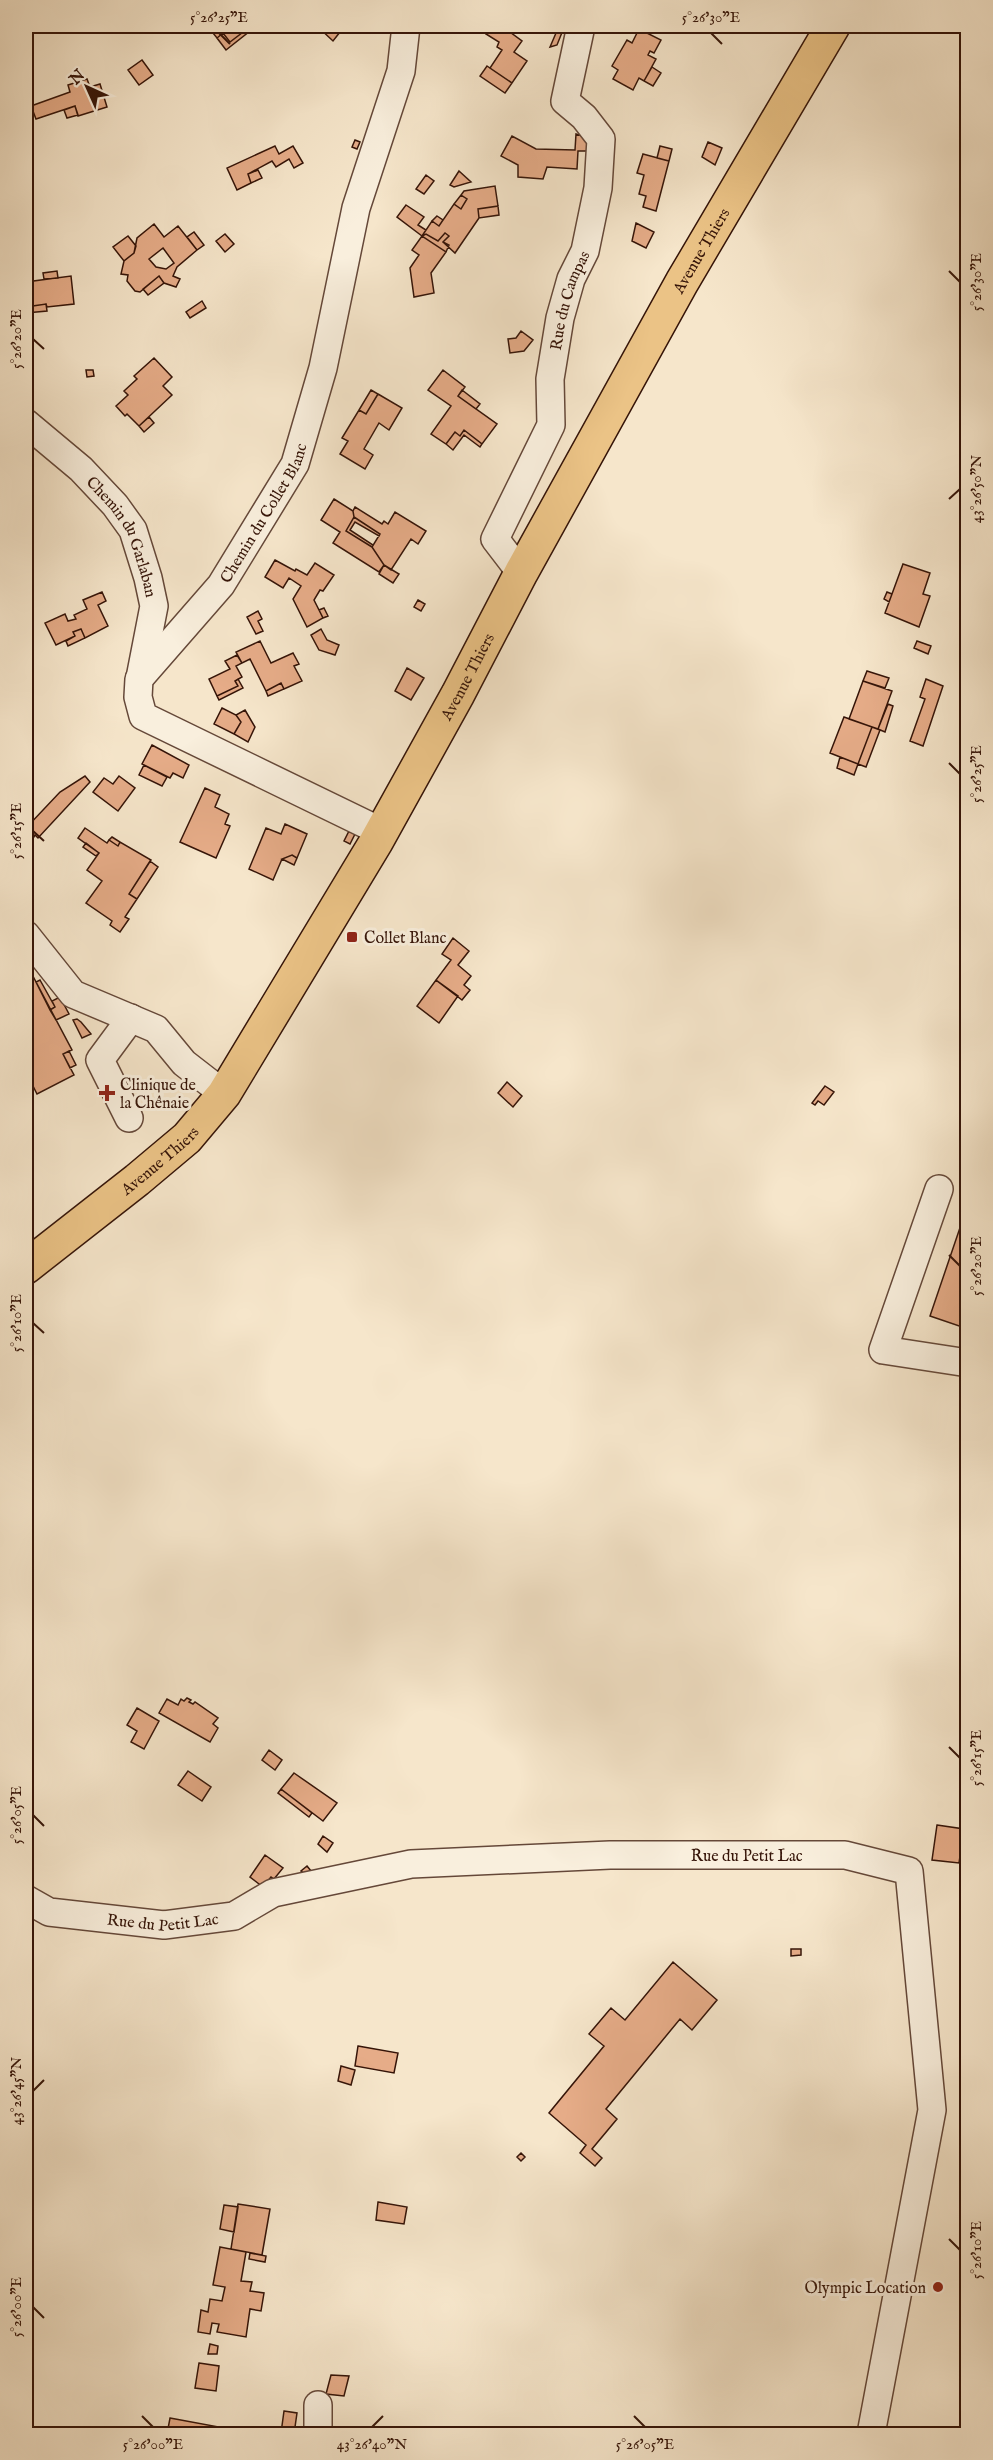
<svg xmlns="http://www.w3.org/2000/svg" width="993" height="2460" viewBox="0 0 993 2460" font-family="'IM FELL English',serif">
  <rect width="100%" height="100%" fill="#f6e6cb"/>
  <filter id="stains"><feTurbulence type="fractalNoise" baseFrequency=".00333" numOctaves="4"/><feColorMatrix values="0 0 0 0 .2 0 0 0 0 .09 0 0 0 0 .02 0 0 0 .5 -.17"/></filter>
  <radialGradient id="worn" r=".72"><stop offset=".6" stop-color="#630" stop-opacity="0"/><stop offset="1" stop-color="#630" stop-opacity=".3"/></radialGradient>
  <path fill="#e6ac88" stroke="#351408" stroke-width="1.5" fill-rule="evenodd" d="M211,26H251L230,42L223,33L217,38L209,28Z
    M251,26L255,27L226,50L217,38L223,33L230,42Z
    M317,26H333L340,32L333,41Z
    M333,26H346L340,32Z
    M483,26H492L486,34L481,30Z
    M492,26H514L510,32L522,41L514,52L527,61L512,83L490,68L502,50L497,47L499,42L486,34Z
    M559,26L563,30L557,45L550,47Z
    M639,29L661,40L654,53L650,51L648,55L656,59L644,81L639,78L633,90L613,79L618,70L612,66L627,40L632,43Z
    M142,60L153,75L139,85L128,70Z
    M487,66L512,83L505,93L480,76Z
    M652,67L661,73L653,86L644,81Z
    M87,79L90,87L100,84L107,107L78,116L75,106L36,119L31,106L70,92L68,85Z
    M75,106L78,115L67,118L64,110Z
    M576,134L593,139L592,151H578L577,169L547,167L543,179L518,177V165L501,156L512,136L536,149L575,150Z
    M355,140L360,142L357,149L352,147Z
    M708,142L722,148L715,165L702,157Z
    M275,146L279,154L293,146L303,163L294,168L289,159L276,167L272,161L248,174L251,183L237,190L227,168Z
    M660,146L672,149L669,161L657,158Z
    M643,154L669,161L656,211L643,207L646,196L639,194L644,175L637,173Z
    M258,170L262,178L251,183L248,174Z
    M459,171L471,182L454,187L450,185Z
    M426,175L434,181L424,194L416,189Z
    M495,186L498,206L478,209L479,218L455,253L443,242L449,236L445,233L438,241L426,234L422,236L432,221L439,226L454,204L461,209L467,199L461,195L464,191Z
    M461,195L467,199L461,209L454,204Z
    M406,205L424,217L418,225L426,230L422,236L397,217Z
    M498,206L499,215L479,218L478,209Z
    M437,216L443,220L439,226L432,221Z
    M636,223L654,232L646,248L632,241Z
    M154,224L164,237L178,226L197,250L177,267L173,276L180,279L176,287L164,283L159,276L140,292L135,291L127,281L128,275L121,274L124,261L134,253L137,238ZM163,248L174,263L166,269L156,267L149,259Z
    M194,232L204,245L197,250L187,237Z
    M445,233L449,236L443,242L449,245L446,252L422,236L426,234L438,241Z
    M225,234L234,244L225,252L216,241Z
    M128,236L136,246L134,253L124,261L113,247Z
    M422,236L446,252L431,273L434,293L414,297L410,268L419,255L412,250Z
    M57,271L58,278L44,279L43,273Z
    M71,276L74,304L47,307L46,304L26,307V282Z
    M159,276L164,283L148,295L143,289Z
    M202,301L206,308L190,318L186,312Z
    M46,304L47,311L26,313V307Z
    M521,331L533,340L524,351L510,353L508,339L516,338Z
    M154,358L172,377L163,386L172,395L139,426L127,414L125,416L116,406L128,395L124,391L137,379L134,376Z
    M86,370H93L94,376L87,377Z
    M443,370L465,387L458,396L497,424L482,444L464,430L460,436L455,432L446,444L431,434L451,406L428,390Z
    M371,390L378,394L366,414L359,410Z
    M462,390L480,404L476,409L458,396Z
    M378,394L402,408L389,430L379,423L364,449L373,455L365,469L340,454L348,441L342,438L359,410L366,414Z
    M149,417L154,423L144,432L139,426Z
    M464,430L482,444L480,447L464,435L453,450L446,444L455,432L460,436Z
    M334,499L353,511L354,517L346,531L372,547L384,565L379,572L333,543L340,532L321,520Z
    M355,507L382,524L384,521L388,524L395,512L426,531L418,544L411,539L391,570L384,565L372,547L380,534L354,517L353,511Z
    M354,517L380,534L379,536L355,522L350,530L373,545L372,547L346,531Z
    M275,560L295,571L296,569L307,575L315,563L334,575L323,591L320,590L314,600L323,618L307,627L293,599L301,586L289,578L283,588L265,577Z
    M903,564L930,573L923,594L930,596L919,627L885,613Z
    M384,565L399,574L393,583L379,574Z
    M102,592L106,601L98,605L108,626L85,638L81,629L73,632L75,636L56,645L45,623L65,614L68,621L76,619L74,615L87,609L83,600Z
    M887,592L892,594L889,602L884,599Z
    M418,600L425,604L421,611L414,607Z
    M324,608L328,616L323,618L319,610Z
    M258,611L262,619L258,621L263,631L256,634L247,617Z
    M81,629L85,638L68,646L66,641L75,636L73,632Z
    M321,629L327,640L339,645L335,655L319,650L311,635Z
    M260,641L271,663L293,653L299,664L294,666L302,681L284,689L281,683L266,691L250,659L242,663L236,652Z
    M917,641L931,646L928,654L914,648Z
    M237,655L242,663L236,666L242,677L235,681L238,686L217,696L209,679L230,669L225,661Z
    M407,668L424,678L411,700L395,691Z
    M867,671L889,678L885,688L863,681Z
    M238,679L243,688L219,700L217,696L238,686L235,681Z
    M926,679L943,686L923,746L910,741L925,699L920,697Z
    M863,681L892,691L878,729L849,719Z
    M281,683L284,689L268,696L266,691Z
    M888,704L893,706L885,732L878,729Z
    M222,708L236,715L241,722L234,734L214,724Z
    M245,710L255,727L248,742L234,734L241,722L236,715Z
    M844,717L872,727L858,764L830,753Z
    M872,727L880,730L866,767L858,764Z
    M152,745L189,765L183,778L173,773L170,778L142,764Z
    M840,757L858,764L854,775L837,768Z
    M144,765L167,777L162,786L139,775Z
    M85,776L90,782L38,838L35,835L32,840L26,834V828L60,792Z
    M119,776L135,788L118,811L93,792L104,778L113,784Z
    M205,788L220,795L215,807L229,814L225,824L230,826L216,858L180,842Z
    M285,824L307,834L297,858L292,855L282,859L273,880L249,869L266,828L281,834Z
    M85,828L107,843L109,840L118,846L120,842L151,860L129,894L137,899L125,917L129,919L120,932L110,925L112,921L86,903L102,881L87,870L99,853L78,838Z
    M349,831L355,834L350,844L344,841Z
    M112,837L120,842L118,846L109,840Z
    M86,843L99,853L96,856L83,847Z
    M292,855L297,858L294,865L282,859Z
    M150,861L158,867L137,899L129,894Z
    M453,938L469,951L458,965L471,976L464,985L470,990L462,1000L436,980L451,960L442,954Z
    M26,963L72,1050L63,1054L74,1075L37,1094L26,1072Z
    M40,980L55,1007L50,1010L36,982Z
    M436,980L458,996L439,1023L417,1006Z
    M60,997L69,1014L56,1020L50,1010L55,1007L52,1001Z
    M77,1019L81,1022L91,1034L82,1038L73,1020Z
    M69,1051L76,1065L70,1068L63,1054Z
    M507,1082L522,1096L513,1107L498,1093Z
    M825,1086L834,1092L824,1105L818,1101L815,1105L812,1103Z
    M965,1213H968V1329L930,1316Z
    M187,1698L191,1700L189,1702L193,1704L195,1702L218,1718L213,1724L218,1728L210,1742L159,1713L167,1699L178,1705L181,1699L184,1701Z
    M137,1708L159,1721L144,1749L131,1742L137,1731L127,1725Z
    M269,1750L282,1760L275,1770L262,1760Z
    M188,1771L211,1787L202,1801L178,1785Z
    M294,1773L337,1803L323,1821L281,1789Z
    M281,1789L312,1813L309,1817L278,1793Z
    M937,1825L964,1829L959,1863L932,1860Z
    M323,1836L333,1843L327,1852L318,1844Z
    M265,1855L283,1868L274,1879L271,1877L263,1887L250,1877Z
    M307,1866L311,1871L306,1875L301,1871Z
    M791,1949H801V1955L791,1956Z
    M673,1962L717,2000L692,2030L680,2019L606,2109L617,2119L592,2149L602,2158L595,2166L580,2153L586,2145L549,2113L604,2046L589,2034L611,2008L625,2020Z
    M358,2046L398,2053L394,2073L355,2066Z
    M341,2066L355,2070L351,2085L338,2081Z
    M521,2153L525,2157L521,2161L517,2157Z
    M378,2202L407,2207L404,2224L376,2220Z
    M238,2204L270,2209L262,2255L231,2249Z
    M224,2205L238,2207L234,2232L220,2229Z
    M220,2247L246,2252L241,2281L252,2282L250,2291L264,2293L261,2311L250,2309L246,2337L217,2332L219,2324L212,2323L210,2334L198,2332L201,2310L208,2312L210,2299L222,2301L225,2287L213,2285Z
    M250,2253L266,2256L265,2262L249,2259Z
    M210,2344L218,2346L217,2354H208Z
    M199,2363L219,2366L216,2391L195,2388Z
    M331,2375L349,2376L344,2396L326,2394Z
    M284,2411L297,2413L294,2434L281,2433Z
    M170,2418L219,2427L218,2434H167Z"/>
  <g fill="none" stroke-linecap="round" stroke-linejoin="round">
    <g stroke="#654839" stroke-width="30">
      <g id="minor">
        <path id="s1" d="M26,423L81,469L115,505L133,530L148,578L154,606L140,678"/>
        <path id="s2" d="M521,573L495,539L551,425L550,379L560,318L571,279L585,251L598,188L601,139L584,117L565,101L581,26"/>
        <path id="s3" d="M382,832L143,716L138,697L139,679L221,585L295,464L323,368L356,208L401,71L406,26"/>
        <path d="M26,935L73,994L156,1029L184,1063L224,1094"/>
        <path d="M129,1118L100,1060L131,1018"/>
        <path d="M939,1189L883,1350L968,1363"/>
        <path id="s4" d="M26,1899L49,1912L164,1925L234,1916L273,1893L411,1864L610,1855H845L909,1871L932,2110L871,2434"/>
        <path d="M318,2405V2434"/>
      </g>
    </g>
    <g stroke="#351408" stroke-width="36">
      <g id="major">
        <path id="s5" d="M26,1267L137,1180L187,1138L224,1094L376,842L458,694L521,573L682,282L833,26"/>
      </g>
    </g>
    <use href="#minor" stroke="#f9efdd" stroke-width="27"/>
    <use href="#major" stroke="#ebc386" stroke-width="33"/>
  </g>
  <path fill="none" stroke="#351408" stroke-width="2" d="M219,33L230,44M711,33L722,44M949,271L960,282M33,339L44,349M949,499L960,489M949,763L960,774M33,831L44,841M949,1255L960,1266M33,1323L44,1333M949,1747L960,1758M33,1815L44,1826M33,2091L44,2080M949,2239L960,2250M33,2307L44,2318M142,2416L153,2427M634,2416L645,2427M372,2427L383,2416"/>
  <g fill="#8f2418" stroke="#f9efdd" stroke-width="2">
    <rect x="346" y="931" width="12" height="12" rx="3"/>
    <path d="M104 1084h6v6h6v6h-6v6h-6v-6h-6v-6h6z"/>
    <circle cx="938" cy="2287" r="6"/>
  </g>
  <g text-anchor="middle" stroke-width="6" stroke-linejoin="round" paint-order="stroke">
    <g font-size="16" fill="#351408" stroke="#f9efdd">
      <text dy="6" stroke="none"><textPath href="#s5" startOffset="1233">Avenue Thiers</textPath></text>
      <text dy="6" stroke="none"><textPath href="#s2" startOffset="297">Rue du Campas</textPath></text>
      <text dy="6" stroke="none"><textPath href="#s3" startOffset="512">Chemin du Collet Blanc</textPath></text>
      <text dy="6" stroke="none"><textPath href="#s1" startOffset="153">Chemin du Garlaban</textPath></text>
      <text dy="6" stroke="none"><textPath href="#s5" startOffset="747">Avenue Thiers</textPath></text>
      <text dy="6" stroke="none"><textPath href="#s5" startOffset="171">Avenue Thiers</textPath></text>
      <text dy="6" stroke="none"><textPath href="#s4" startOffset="735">Rue du Petit Lac</textPath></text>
      <text dy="6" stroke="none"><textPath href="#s4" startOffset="141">Rue du Petit Lac</textPath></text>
    </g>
    <g font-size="16" fill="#351408" stroke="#f9efdd" text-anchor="start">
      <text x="364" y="943">Collet Blanc</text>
      <text x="120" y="1090">Clinique de<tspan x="120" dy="18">la Chênaie</tspan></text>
      <text x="926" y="2293" text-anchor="end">Olympic Location</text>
    </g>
  </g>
  <rect width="993" height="2460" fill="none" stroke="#f6e6cb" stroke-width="66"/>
  <g transform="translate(87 87) rotate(315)" stroke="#f9efdd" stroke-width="4.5" paint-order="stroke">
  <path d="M0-4.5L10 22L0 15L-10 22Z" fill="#351408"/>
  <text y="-9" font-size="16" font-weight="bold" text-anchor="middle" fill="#351408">N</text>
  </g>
  <rect x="33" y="33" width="927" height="2394" fill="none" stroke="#351408" stroke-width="2"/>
  <g font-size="15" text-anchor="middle" fill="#351408">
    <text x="219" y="22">5°26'25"E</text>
    <text x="711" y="22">5°26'30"E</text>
    <text transform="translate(976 282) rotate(-90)" y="5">5°26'30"E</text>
    <text transform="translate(16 339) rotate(-90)" y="5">5°26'20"E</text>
    <text transform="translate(976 489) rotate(-90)" y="5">43°26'50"N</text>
    <text transform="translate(976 774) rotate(-90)" y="5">5°26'25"E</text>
    <text transform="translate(16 831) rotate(-90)" y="5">5°26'15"E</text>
    <text transform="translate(976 1266) rotate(-90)" y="5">5°26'20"E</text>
    <text transform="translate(16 1323) rotate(-90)" y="5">5°26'10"E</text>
    <text transform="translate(976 1758) rotate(-90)" y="5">5°26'15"E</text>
    <text transform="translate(16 1815) rotate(-90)" y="5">5°26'05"E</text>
    <text transform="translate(16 2091) rotate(-90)" y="5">43°26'45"N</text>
    <text transform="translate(976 2250) rotate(-90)" y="5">5°26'10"E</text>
    <text transform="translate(16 2307) rotate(-90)" y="5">5°26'00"E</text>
    <text x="153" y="2449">5°26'00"E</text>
    <text x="372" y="2449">43°26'40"N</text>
    <text x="645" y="2449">5°26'05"E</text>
  </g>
  <rect width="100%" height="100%" filter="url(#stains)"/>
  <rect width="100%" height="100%" fill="url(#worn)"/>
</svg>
